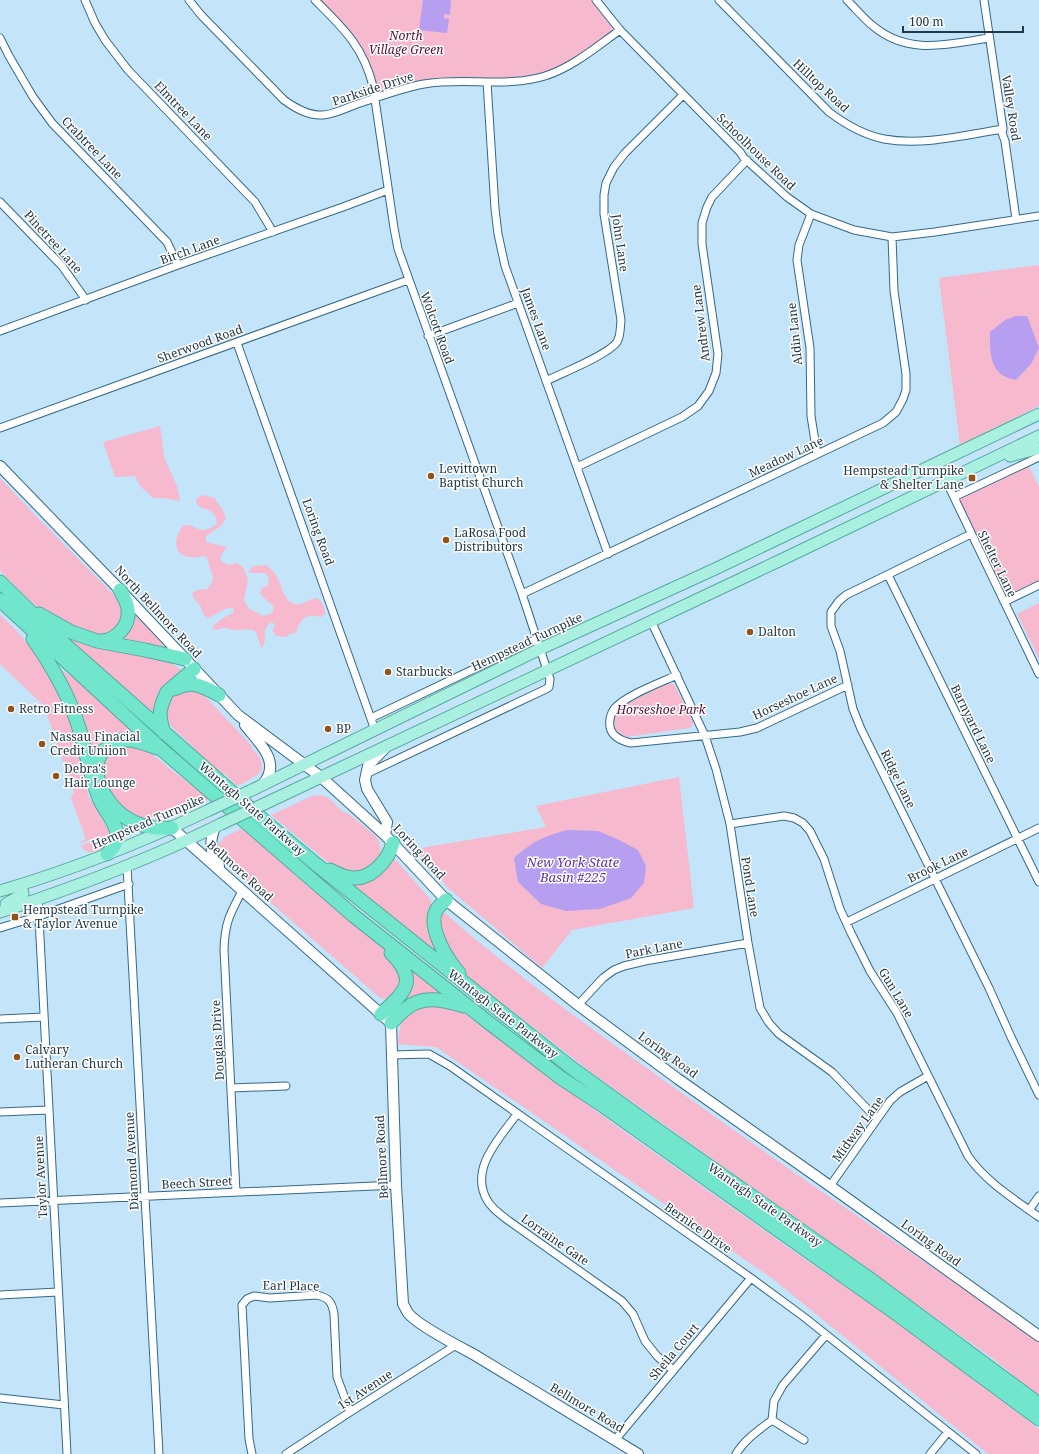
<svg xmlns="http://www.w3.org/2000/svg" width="1039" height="1454" viewBox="0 0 1039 1454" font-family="'Noto Serif',serif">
  <rect width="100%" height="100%" fill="#c3e4f9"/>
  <path fill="#f7b9ce" d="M315,0H597L618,29L577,60L530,80L449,82L375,98L367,62Z
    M1039,265V406L960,445L939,278Z
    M160,426L164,457L177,486L180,501L165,498H153L140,486L135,476L115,477L103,442Z
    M1029,466L1039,487V581L1005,598L958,500Z
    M0,478L35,515L120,601C124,611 124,622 116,629C102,641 93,636 79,629C71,626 63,624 56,620C34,608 18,588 0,571Z
    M203,495L214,498L222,509L226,518C221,528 214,530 206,536V542L227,547L220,557L221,561L229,565L236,563L243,567L248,580L244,600L249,609L264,616L272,613L274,608C271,602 264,600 260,593L262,588L268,585L269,578L265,573H251L248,571L254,566L267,565C270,569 275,573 277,577C283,586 283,606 300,604C305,603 310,599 317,598C323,603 325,606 325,614L321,617C306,613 300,619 296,633H292L285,637L276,636L272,630L275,625L272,622C259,629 269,638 262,648C259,644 259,638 256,633C251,626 241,631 234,630C231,630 228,628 225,628C220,628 217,631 212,629L213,626C219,621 225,616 233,613L234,609C225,605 217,615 208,618C202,615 203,610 199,604C196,600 193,599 192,593L197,590L207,589C217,578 212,577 209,565C208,561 208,559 206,556C199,557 190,559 183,555C171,549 177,532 184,525C200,525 199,537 217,524C216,506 202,512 196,503L197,498Z
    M1039,603V659L1017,614Z
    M0,615L15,629L40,658L56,684L79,741L88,795L110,833L111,838L107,841L90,840L80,843V842L86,839L71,798L74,792L44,706L0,664Z
    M134,615L145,624L162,644L164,646L163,647L120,640Z
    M65,634C90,640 169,654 183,672C177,679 169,681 163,687C155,694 155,705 154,714L137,702L64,636Z
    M61,671H63L80,682L136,734L103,743L93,755L91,754L86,728Z
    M668,683L674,684L693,721L692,726L689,728L627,737L619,733L615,728L614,721L615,713L620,707Z
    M198,689L252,746V749C260,756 263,761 261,772L249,780L237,786L224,773L220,776L192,746L171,726L167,720L166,702L172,694Z
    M121,743L148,751L175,773L211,798L170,817L139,818L123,809L103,781L101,763L109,750Z
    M679,777L694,908L572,930L542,968L447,887L415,849L546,827L536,806Z
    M321,795L329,798L343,812L349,814L376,836L379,842L381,851L379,857L372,867L362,872L346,874L330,864L271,815L312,796Z
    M246,827L297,877L394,958L401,979C397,989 393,1002 380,998L248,883L236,863H230L223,859L218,844L226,836Z
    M90,842L108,844V847C99,850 87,857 81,846Z
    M394,859L396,860L431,900V906L427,911L428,926L438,950L436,953L339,878Z
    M441,912L445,913C511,972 584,1023 655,1074C781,1165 911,1252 1039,1341V1396L992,1358L596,1076L494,997L469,978L451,952L437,922Z
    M413,969L447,994L404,1003L401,1001L410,970Z
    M435,1002L457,1008L622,1130L806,1260L893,1319L1039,1429V1454H988L773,1279L436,1047L398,1044C400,1014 406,1009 435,1002Z"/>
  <path fill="#b69ef0" d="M423,0H451L450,15L444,14V18L449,19L447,33L419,30Z
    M1015,316H1027L1039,348L1031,364L1016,380C1012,379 1007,378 1004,376C989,368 990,346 990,332L1005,320Z
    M567,830L598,831L617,839L638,850L646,866L644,883L631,898L600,909L566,911L541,904L518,882L514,858C533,841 543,837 567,830Z"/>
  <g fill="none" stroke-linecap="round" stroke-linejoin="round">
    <g stroke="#346988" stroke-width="9">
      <path id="street" d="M85,0L95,23L105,40L128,70L255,202L273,232
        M189,0L201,15L284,100C295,108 308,116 323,115C335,114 346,108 357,104C379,97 401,88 424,84C464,77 506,88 545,76C573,67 596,47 620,30
        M315,0C343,28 363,46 373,86L394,228L398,249L522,594L550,679L549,687L546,689L366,774
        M596,0L620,30L740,152L744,158L787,197L811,214L854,230L892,237L935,232L1039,216
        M719,0L829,112C845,124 864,135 884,139C922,146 965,135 1003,129
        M847,0C856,9 864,19 873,26C909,56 948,44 989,38
        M984,0L1003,129L1002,133L1005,141L1016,219
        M0,38L9,56L33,97L52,123L167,242L178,265
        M487,82L495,209L498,234L505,266L608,554
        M0,202L62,266L86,300
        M811,214L799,245L797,260L810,348L811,416L817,454
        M0,331L178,265L343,207L388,190
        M428,336L518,303
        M237,343L375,730
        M546,381C562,373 608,355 617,342C621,335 620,328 621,320L604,214V195L606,183L614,167L625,153L683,95
        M0,428L408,280
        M937,462L1039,674
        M577,467L682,417L698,406L709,391L716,373L718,354L702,244V223L707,207L712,197L747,160
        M954,497L1039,457
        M971,534L846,595L839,601L831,612V626L840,651L853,709L861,729L989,988L1011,1037L1039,1095
        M888,575L1039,882
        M522,594L883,423L896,412L903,399L906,390V374L894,291L892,237
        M1004,602L1039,585
        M651,621L705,736L716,769L730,824L748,943L760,1008L769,1023L779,1034L832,1072L877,1119
        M677,675C662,682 624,696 614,709C610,715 609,720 610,727C612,737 622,741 631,743L740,732L757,728L848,685
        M371,718L537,639
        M730,824L784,816L794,818L803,823L810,831L824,859L840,909L851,933L870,971L897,1013L968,1156C986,1182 1014,1199 1039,1217
        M127,866L159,1454
        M38,899L67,1454
        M847,922L1039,828
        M0,928L39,916L129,884
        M578,1005L603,978L614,970L624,966L645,961L748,943
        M0,1019L44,1017
        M391,1055L429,1054L450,1066L751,1278L804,1317L976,1454
        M231,1088L286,1086
        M0,1112L49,1110
        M517,1114C500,1138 469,1168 487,1200C492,1209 501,1215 509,1221L622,1301L633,1314L645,1341L657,1356L673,1370
        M830,1186L890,1101L900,1092L928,1076
        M236,1192L224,949C225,922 230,914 242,891
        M0,1203L396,1185
        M1029,1210L1039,1196
        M0,1295L58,1292
        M0,1398L64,1405
        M772,1420L804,1440
        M615,1440L751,1278
        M252,1454L249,1439L242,1305L247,1299L254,1296L270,1298L317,1295C329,1298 332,1302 334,1314L337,1377L350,1412
        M286,1454L350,1412L456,1345
        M736,1454C745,1439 759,1430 772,1420L774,1401L783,1385L826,1335
        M930,1454L948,1432"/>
    </g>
    <g stroke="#346988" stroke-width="12">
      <path id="secondary" d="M0,466L120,590L238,715L321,777L385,835L446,900L578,1005L678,1079L830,1186L1039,1336
        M245,725C259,743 282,762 263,784
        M385,748L368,766L365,780L367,789L387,822L385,835
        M215,827C209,842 210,854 219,866
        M172,828L391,1023L396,1185L403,1304C405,1307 406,1310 408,1313C417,1325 458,1346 473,1354L638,1454"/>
    </g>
    <g stroke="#56a99e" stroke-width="13">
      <path id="primary" d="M1010,456L1039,448
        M250,791L540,649L715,569L1039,414
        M264,804L783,559L1039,436
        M0,891C71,870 140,843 207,811
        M6,904L23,894L21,885
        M0,912C76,887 150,859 221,824"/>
    </g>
    <g stroke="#56a99e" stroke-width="15">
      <path id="highway" d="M0,582L51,632L269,825L317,865L437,961L569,1066L656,1129L870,1279L1039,1404
        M0,600L159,747L354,916L488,1022L561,1078L599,1103L894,1312L1039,1419
        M39,614L71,632L97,641L145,650L185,659
        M33,639C52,666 69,695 79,728C86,751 90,775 99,798C104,811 117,822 117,836C117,844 112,849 107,854
        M101,641C116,641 130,625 128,610C128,603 123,596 120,590
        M174,689C193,680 201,685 219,695
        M164,733C158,715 159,709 167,692L194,669
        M157,748C146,744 136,739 124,740C118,740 113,743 108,747C83,765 105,804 125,817C139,827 155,829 172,828
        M330,870C336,873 342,876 347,877C369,883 388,861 393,843
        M446,900C443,903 439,906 437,909C426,926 448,961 459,973
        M381,1014C405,992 419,981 391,953
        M391,1023C396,1018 401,1012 407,1008C424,994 446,1001 464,1006"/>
    </g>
    <use href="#street" stroke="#fff" stroke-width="7"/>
    <use href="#secondary" stroke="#fff" stroke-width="10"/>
    <use href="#primary" stroke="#aaf0e1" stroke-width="11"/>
    <use href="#highway" stroke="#72e6cd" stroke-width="13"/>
    <g stroke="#56a99e" stroke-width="13" stroke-linecap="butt">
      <path id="primary-bridge" d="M207,811L250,791
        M221,824L264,804"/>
    </g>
    <use href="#primary-bridge" stroke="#aaf0e1" stroke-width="11"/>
  </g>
  <g fill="#92531b" stroke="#fff" stroke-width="1.5">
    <circle cx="431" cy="476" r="4"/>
    <rect x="968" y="474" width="8" height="8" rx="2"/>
    <circle cx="446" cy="540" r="4"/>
    <circle cx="750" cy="632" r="4"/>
    <circle cx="388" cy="672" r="4"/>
    <circle cx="11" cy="709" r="4"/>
    <circle cx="328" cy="729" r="4"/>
    <circle cx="42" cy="744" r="4"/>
    <circle cx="56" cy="776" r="4"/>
    <rect x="11" y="913" width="8" height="8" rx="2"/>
    <circle cx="17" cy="1057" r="4"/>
  </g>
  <g text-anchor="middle" stroke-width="3" stroke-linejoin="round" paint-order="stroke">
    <g font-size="12" font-style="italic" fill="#550d2f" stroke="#fff">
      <text x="406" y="40">North<tspan x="406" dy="14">Village Green</tspan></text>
      <text x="661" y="714">Horseshoe Park</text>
    </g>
    <g font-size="12" fill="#213846" stroke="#fff">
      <text transform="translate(821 86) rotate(43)" y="4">Hilltop Road</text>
      <text transform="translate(373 89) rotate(-18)" y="4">Parkside Drive</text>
      <text transform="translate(1011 108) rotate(81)" y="4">Valley Road</text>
      <text transform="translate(183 111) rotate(46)" y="4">Elmtree Lane</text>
      <text transform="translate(92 148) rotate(46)" y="4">Crabtree Lane</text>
      <text transform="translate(756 152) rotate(44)" y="4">Schoolhouse Road</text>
      <text transform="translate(53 242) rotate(48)" y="4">Pinetree Lane</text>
      <text transform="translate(620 243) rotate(82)" y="4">John Lane</text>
      <text transform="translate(190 250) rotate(-20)" y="4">Birch Lane</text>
      <text transform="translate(536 319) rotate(70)" y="4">James Lane</text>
      <text transform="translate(701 323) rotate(-97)" y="4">Andrew Lane</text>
      <text transform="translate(437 328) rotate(70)" y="4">Wolcott Road</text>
      <text transform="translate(795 334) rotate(-96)" y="4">Aldin Lane</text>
      <text transform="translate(200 344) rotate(-20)" y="4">Sherwood Road</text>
      <text transform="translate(786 457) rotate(-25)" y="4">Meadow Lane</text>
      <text transform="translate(318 532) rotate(70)" y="4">Loring Road</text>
      <text transform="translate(997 564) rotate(64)" y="4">Shelter Lane</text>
      <text transform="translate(158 612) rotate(47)" y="4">North Bellmore Road</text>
      <text transform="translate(527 642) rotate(-25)" y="4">Hempstead Turnpike</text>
      <text transform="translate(795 697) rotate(-25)" y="4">Horseshoe Lane</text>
      <text transform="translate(973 724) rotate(64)" y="4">Barnyard Lane</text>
      <text transform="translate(898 779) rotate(64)" y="4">Ridge Lane</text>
      <text transform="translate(252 809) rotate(41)" y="4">Wantagh State Parkway</text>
      <text transform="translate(148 822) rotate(-23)" y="4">Hempstead Turnpike</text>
      <text transform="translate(419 852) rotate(47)" y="4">Loring Road</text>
      <text transform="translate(938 865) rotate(-26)" y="4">Brook Lane</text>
      <text transform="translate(240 871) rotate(42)" y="4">Bellmore Road</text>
      <text transform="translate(750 887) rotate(81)" y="4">Pond Lane</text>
      <text transform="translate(654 949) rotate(-11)" y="4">Park Lane</text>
      <text transform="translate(896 993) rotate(59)" y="4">Gun Lane</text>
      <text transform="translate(503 1014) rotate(38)" y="4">Wantagh State Parkway</text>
      <text transform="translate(218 1040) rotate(-93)" y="4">Douglas Drive</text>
      <text transform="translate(668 1055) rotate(36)" y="4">Loring Road</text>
      <text transform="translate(858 1129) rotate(-54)" y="4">Midway Lane</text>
      <text transform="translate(382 1157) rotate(-93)" y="4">Bellmore Road</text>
      <text transform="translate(132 1161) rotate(-93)" y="4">Diamond Avenue</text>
      <text transform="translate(41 1177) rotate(-93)" y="4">Taylor Avenue</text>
      <text transform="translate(197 1183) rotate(-3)" y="4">Beech Street</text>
      <text transform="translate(765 1205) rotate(35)" y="4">Wantagh State Parkway</text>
      <text transform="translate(698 1228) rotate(35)" y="4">Bernice Drive</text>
      <text transform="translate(555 1240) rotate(35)" y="4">Lorraine Gate</text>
      <text transform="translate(931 1243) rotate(36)" y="4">Loring Road</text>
      <text transform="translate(291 1286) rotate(1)" y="4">Earl Place</text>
      <text transform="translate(674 1352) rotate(-50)" y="4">Sheila Court</text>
      <text transform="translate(365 1390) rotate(-33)" y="4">1st Avenue</text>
      <text transform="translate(587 1408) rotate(31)" y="4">Bellmore Road</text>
    </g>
    <g font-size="12" fill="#213846" stroke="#fff" text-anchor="start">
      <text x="439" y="473">Levittown<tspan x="439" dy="14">Baptist Church</tspan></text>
      <text x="964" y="475" text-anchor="end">Hempstead Turnpike<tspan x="964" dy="14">&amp; Shelter Lane</tspan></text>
      <text x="454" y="537">LaRosa Food<tspan x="454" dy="14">Distributors</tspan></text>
      <text x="758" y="636">Dalton</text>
      <text x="396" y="676">Starbucks</text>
      <text x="19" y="713">Retro Fitness</text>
      <text x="336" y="733">BP</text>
      <text x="50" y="741">Nassau Finacial<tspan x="50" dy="14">Credit Uniion</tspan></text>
      <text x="64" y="773">Debra's<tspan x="64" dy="14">Hair Lounge</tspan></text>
      <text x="23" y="914">Hempstead Turnpike<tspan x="23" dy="14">&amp; Taylor Avenue</tspan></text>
      <text x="25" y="1054">Calvary<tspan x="25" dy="14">Lutheran Church</tspan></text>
    </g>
    <g font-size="13" font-style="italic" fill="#602fa6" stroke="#fff">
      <text x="573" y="867">New York State<tspan x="573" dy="15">Basin #225</tspan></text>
    </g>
  </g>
  <path d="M903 26v6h120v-6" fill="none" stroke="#213846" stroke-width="2"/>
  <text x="909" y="26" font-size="12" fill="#213846" stroke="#ffffff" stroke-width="3" paint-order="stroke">100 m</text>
</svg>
